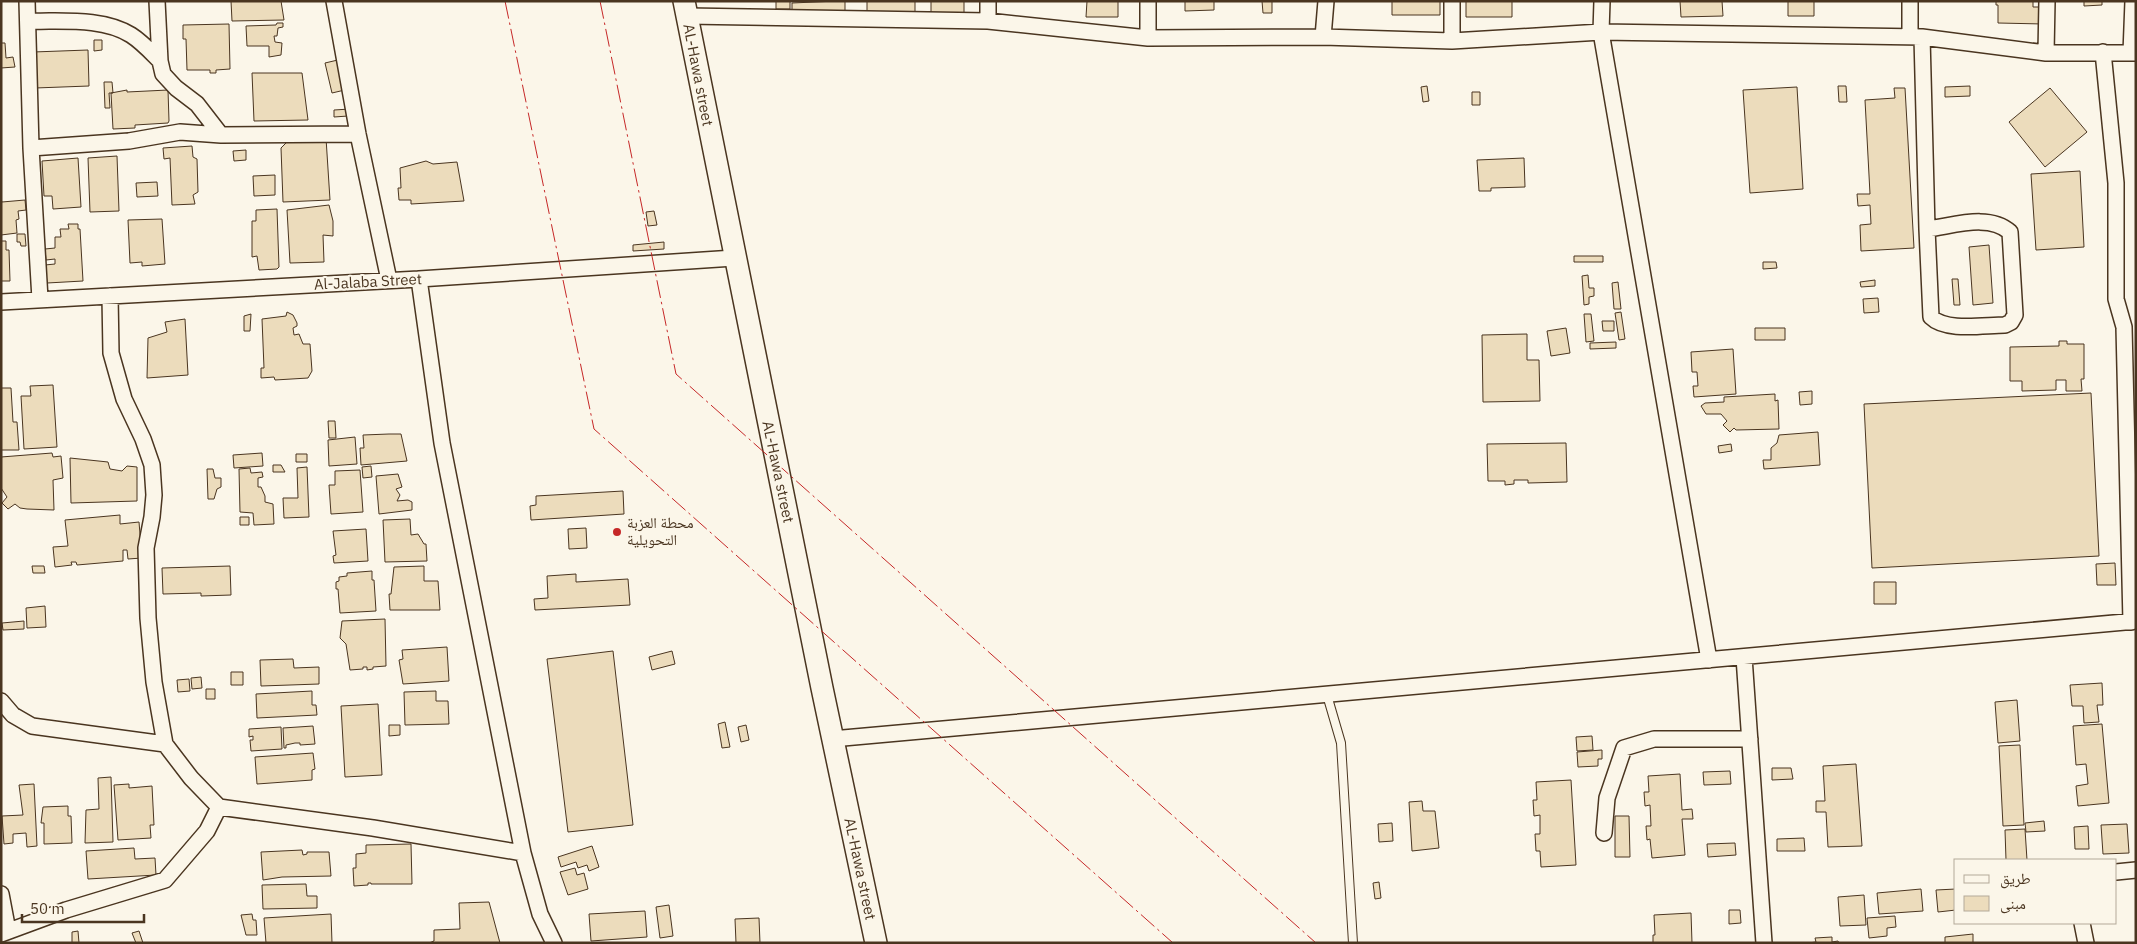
<svg xmlns="http://www.w3.org/2000/svg" width="2137" height="944" viewBox="0 0 2137 944" font-family="'IBM Plex Sans','Noto Naskh Arabic',sans-serif">
  <rect width="100%" height="100%" fill="#fbf6e9"/>
  <path fill="#ecdcbc" stroke="#4a3520" d="M231,1H281L284,20L232,21Z
    M776,1H790V9H776Z
    M837,1H845V11H792V3Z
    M867,1H915V15H867Z
    M931,1H964V13L931,14Z
    M1087,1H1118V17H1086Z
    M1185,1H1214V10L1185,11Z
    M1262,1H1272V13H1263Z
    M1392,1H1440V15H1392Z
    M1466,1H1512V17H1466Z
    M1680,1H1722L1723,16L1681,17Z
    M1788,1H1814V16H1788Z
    M1996,1H2033V7H2039V10H2043V24L1998,23V5H1996Z
    M2084,1H2102V5L2084,6Z
    M277,23H283V27L278,28L277,36H274L275,42L282,43L281,55L269,57V46H247L246,26L276,25Z
    M229,24L230,69L216,70V73H210V70H187L186,39H183V25Z
    M94,40H102V50L94,51Z
    M1,43H5L6,58L13,57L15,67L1,68Z
    M88,50L89,86L35,88L33,52Z
    M342,59L349,89L332,93L325,63Z
    M252,73H302L308,120L254,121Z
    M104,82H112L113,93H109L110,108H105Z
    M1427,86L1429,101L1423,102L1421,87Z
    M1838,86H1846L1847,102H1839Z
    M1970,86V96L1945,97V87Z
    M1797,87L1803,189L1750,193L1743,90Z
    M1894,88H1905L1914,248L1861,251L1860,225L1871,224L1870,205L1858,206L1857,194H1870L1865,100L1895,98Z
    M2050,88L2087,132L2045,167L2009,122Z
    M127,90V92L168,90L169,121L168,123L135,125V128L113,129L111,93Z
    M1472,92H1480V105H1472Z
    M350,109L348,116L334,117V110Z
    M326,138L330,200L283,202L281,148L290,139Z
    M192,146L193,157L197,159L198,192L193,195L195,204L172,205L170,158L164,159L163,148Z
    M246,150V160L234,161L233,151Z
    M117,156L119,211L90,212L88,158Z
    M78,158L81,207L53,209L52,196H44L42,161Z
    M1524,158L1525,187L1491,188V191H1479L1477,160Z
    M426,161L433,164L457,162L464,201L411,204V200H399L398,188H401L400,168Z
    M2080,171L2084,247L2036,250L2031,174Z
    M275,175V195L254,196L253,176Z
    M157,182L158,196L137,197L136,183Z
    M1,200L2,202L25,200L26,210L18,211L19,219L16,220L17,233L1,235Z
    M329,205L333,221V236L323,235L324,262L290,263L287,210Z
    M277,209L279,267L277,269L259,270L257,256L252,257V221H256V210Z
    M654,211L657,225L648,226L646,212Z
    M162,219L165,264L142,266V262L130,263L128,220Z
    M68,224H78V229H80L83,281L47,283L45,265L55,264V259L46,260L45,249L55,248V237H61L60,229H69Z
    M17,234H25L26,246H21L20,242H17Z
    M1,241H6V250H9L10,281H1Z
    M664,242V249L633,251V245Z
    M1989,245L1993,303L1973,305L1969,247Z
    M1574,256H1603V262H1574Z
    M1763,262H1776L1777,268L1763,269Z
    M1588,275L1589,288H1594V296L1589,297V304L1584,305L1582,276Z
    M1952,279H1958L1960,305H1954Z
    M1875,280V286L1861,287L1860,282Z
    M1618,282L1621,309H1614L1612,283Z
    M1878,298L1879,312L1864,313L1863,299Z
    M287,312L293,315L297,323V326L293,328L294,335L299,334L303,344H310L312,371L308,378L275,380L274,377L261,378V368H264L262,319L286,316Z
    M1621,312L1625,339L1619,340L1615,313Z
    M251,314L250,331H244V316Z
    M1584,314H1591L1594,341L1586,342Z
    M185,319L188,375L147,378L148,338L167,332L165,322Z
    M1602,321H1614V331H1603Z
    M1566,328L1570,353L1551,356L1547,331Z
    M1755,328H1785V340H1755Z
    M1527,334V360H1539L1540,401L1483,402L1482,335Z
    M2059,341H2067V344H2084V379H2081L2082,391H2066V380H2056V390L2022,391V381H2010V347L2059,346Z
    M1616,342V348L1590,349V343Z
    M1733,349L1736,394L1694,397L1693,386H1698L1697,372H1692L1691,352Z
    M53,385L57,447L24,449L21,396H31L30,386Z
    M1,388H11L13,422H17L19,450H1Z
    M1812,391V404L1800,405L1799,392Z
    M2091,393L2099,556L1872,568L1864,404Z
    M1775,394V401L1778,400L1779,429L1736,430L1734,428L1730,432L1723,425L1727,421L1721,414H1706L1701,406L1705,403L1724,402V397Z
    M328,421H335L336,438H329Z
    M1818,432L1820,465L1764,469L1763,460H1771V448L1777,443L1779,435Z
    M389,434H401L407,461L361,465L360,448H364L363,435Z
    M355,437L357,464L329,466L328,440Z
    M1566,443L1567,482L1528,483V480H1514V484L1505,485V481H1488L1487,444Z
    M1731,444L1732,451L1719,453L1718,446Z
    M52,453L53,457L61,456L63,478L53,480L54,510L27,509L20,508L15,504L8,509L2,503L7,497L1,488V457Z
    M262,453L263,466L234,468L233,455Z
    M296,454H307V462H296Z
    M70,458L108,462L110,469L122,471L127,466L137,467V501L71,503Z
    M273,465H281L285,472H273Z
    M371,466L372,477L363,478L362,467Z
    M307,467L309,517L284,518L283,498H298L297,468Z
    M250,468L251,473L262,472L263,477L258,478V487H261L265,496V502L273,504L274,524L254,525L253,513L240,512L239,469Z
    M207,469H213L215,478H221V487L217,489L214,499H208Z
    M360,470L363,512L331,514L329,485H335V471Z
    M398,474L402,487L396,489L400,495L397,501L408,500L412,502V510L379,514L376,476Z
    M623,491L624,514L531,520L530,506L536,505V496Z
    M120,515V524L139,522L142,558L128,559L127,550H123V561L77,565L76,562H71L72,565L55,567L53,547L68,546L65,520Z
    M240,517H249V525H240Z
    M410,519L411,535L418,534L424,544H426L427,561L385,562L383,520Z
    M586,528L587,548L569,549L568,529Z
    M366,529L368,561L334,563L333,556L336,555L333,531Z
    M2115,563L2116,585H2097L2096,564Z
    M32,566H44L45,573H33Z
    M230,566L231,595L201,596V593L163,594L162,568Z
    M424,566V581H438L440,610H390L389,594H391L394,567Z
    M372,571V580H374L376,611L340,613L338,589H336V582L339,581V577L347,576V573Z
    M576,574V582L628,579L630,605L535,610L534,599L548,598L547,576Z
    M1874,582H1896V604H1874Z
    M45,606L46,627L27,628L26,608Z
    M385,619L386,666L373,667V669L367,670V667H363V669L350,670L346,644L340,638L342,621Z
    M24,621V629L3,630L2,623Z
    M447,647L449,681L403,684L399,660L403,659L402,650Z
    M613,651L633,825L568,832L547,659Z
    M672,651L675,664L652,670L649,657Z
    M293,659L294,668L319,667V684L261,686L260,660Z
    M231,672H243V685H231Z
    M201,677L202,688L192,689L191,678Z
    M189,679L190,691L178,692L177,680Z
    M2102,683L2103,705H2097L2099,722L2084,723L2083,706H2072L2070,685Z
    M206,689H215V699H206Z
    M312,691V705H316L317,715L257,718L256,694Z
    M436,691V701H448L449,724L405,725L404,692Z
    M2017,700L2020,741L1998,743L1995,702Z
    M378,704L382,775L345,777L341,706Z
    M725,722L730,747L722,748L718,724Z
    M2102,724L2109,803L2078,806L2076,786L2088,784L2086,764L2076,765L2073,726Z
    M389,725H400V735L389,736Z
    M746,725L749,740L741,742L738,727Z
    M313,726L315,744L300,745V743H295L286,745V748H284L283,728Z
    M281,727L282,749L251,751L250,740H253V736L249,737V729Z
    M1592,736L1593,750L1577,751L1576,737Z
    M2020,745L2024,825L2003,826L1999,746Z
    M1602,750V759H1598V766L1578,767L1577,752Z
    M313,753L315,769L312,770V780L257,784L255,757Z
    M1856,764L1862,846L1828,847L1826,812H1816V801H1825L1823,766Z
    M1772,768H1791L1793,779L1772,780Z
    M1730,771L1731,784L1704,785L1703,772Z
    M1680,774L1682,810L1692,809L1693,819H1682L1685,855L1652,858L1650,839L1647,840L1646,826H1651L1650,805L1645,806L1644,792H1649L1648,776Z
    M111,777L113,842L85,843L86,810L99,809L98,778Z
    M1571,780L1576,865L1541,867L1540,851H1536L1535,834H1540V815L1534,816L1533,800H1537L1536,782Z
    M34,784L37,846L27,847L26,833L13,834V843L4,844L2,816L23,815L19,785Z
    M129,784V788L152,786L154,825H150L151,838L118,840L114,785Z
    M1422,801L1423,811H1435L1439,848L1412,851L1409,802Z
    M68,806V816H71L72,843L44,844V823H41L43,807Z
    M1615,816H1629L1630,857H1615Z
    M2044,821L2045,831L2026,832L2025,823Z
    M1392,823L1393,841L1379,842L1378,824Z
    M2127,824L2129,853L2103,854L2101,825Z
    M2088,826L2089,849H2075L2074,827Z
    M2025,829L2027,860H2006L2005,830Z
    M1804,838L1805,851H1777V839Z
    M1735,843L1736,855L1708,857L1707,844Z
    M411,844L412,884H371V883H368V885L354,886L353,868H356V854L366,853V845Z
    M592,846L599,867L589,871L587,865L578,868L576,862L561,867L558,857Z
    M134,848L135,859L155,858L156,875L88,879L86,851Z
    M302,850L303,855L307,854V852H329L331,876L282,877L263,880L261,852Z
    M575,868L577,875L584,873L588,889L568,895L560,872Z
    M1379,882L1381,898L1375,899L1373,883Z
    M306,884L307,896H317V908L263,909L262,885Z
    M1921,889L1923,911L1879,914L1877,893Z
    M1956,889V910L1938,912L1936,890Z
    M1864,895L1866,925L1840,926L1838,897Z
    M489,902L500,943H429L434,941V930L460,929L459,903Z
    M669,905L673,936L660,938L656,907Z
    M1729,910H1740L1741,923L1729,924Z
    M645,911L647,937L591,941L589,914Z
    M1691,913L1692,943H1653V935H1655L1654,915Z
    M252,914L253,920H256L257,935H246L241,915Z
    M331,914L332,943H266L264,918Z
    M1895,916L1896,927L1887,928V936L1869,938L1867,918Z
    M759,918L760,943H736L735,919Z
    M78,931L79,943H72V932Z
    M139,931L143,943H136L132,933Z
    M1973,934V943H1945V937Z
    M1832,937V942L1838,941L1839,943H1808L1816,942L1815,938Z"/>
  <g fill="none" stroke-linecap="round" stroke-linejoin="round">
    <g stroke="#4a3520" stroke-width="10">
      <path id="lane" d="M1327,695L1341,743L1353,943"/>
    </g>
    <g stroke="#4a3520" stroke-width="18">
      <path id="street" d="M27,1L31,148L40,299
        M157,1L160,61L163,74L176,88L197,104L221,135
        M334,1L358,134L389,280
        M988,1V21
        M1148,1V38
        M1452,1V41
        M1602,1L1601,32L1709,660
        M687,16L988,21L1148,38L1323,37L1452,41L1601,32L1922,37L2046,53H2136
        M28,21C61,22 102,17 131,35C142,42 151,52 160,61
        M1323,37L1326,1
        M1910,37V1
        M1922,37L1927,229L1931,317C1946,332 1984,325 2005,325L2011,322L2015,315L2010,232C1989,213 1953,226 1927,229
        M2103,52L2116,183V299L2124,327L2131,622
        M2046,53L2047,1
        M2131,53L2133,1
        M31,148L129,141L180,132L221,135L358,134
        M419,279L442,443L523,853L540,914L554,943
        M110,296L111,353L124,399L143,439L152,465L154,495L152,517L146,548L148,618L154,682L165,744L191,778L219,807L373,828L523,853
        M1,302L419,279L734,258
        M1744,657L1764,943
        M1,701L13,715L32,726L165,744
        M832,739L2136,621
        M1604,833L1607,798L1624,748L1654,739H1750
        M2116,872L2136,870
        M1,894L8,931
        M2082,923L2086,943
        M1,934L66,910L165,880L207,831L219,807"/>
    </g>
    <g stroke="#4a3520" stroke-width="24">
      <path id="secondary" d="M684,1L822,688L876,943"/>
    </g>
    <use href="#lane" stroke="#fbf6e9" stroke-width="8"/>
    <use href="#street" stroke="#fbf6e9" stroke-width="15"/>
    <use href="#secondary" stroke="#fbf6e9" stroke-width="21"/>
    <path stroke="#c62828" stroke-width="1" stroke-dasharray="18 4 2.5 4" stroke-linecap="butt" d="M505,1L594,429L1173,943
      M600,1L676,374L1316,943"/>
  </g>
  <circle fill="#c62828" stroke="#fbf6e9" stroke-width="2" cx="617" cy="532" r="5"/>
  <g text-anchor="middle" stroke-width="4" stroke-linejoin="round" paint-order="stroke">
    <g font-size="15" fill="#4a3520" stroke="#fbf6e9">
      <text transform="translate(698 75) rotate(79)" y="5">AL-Hawa street</text>
      <text transform="translate(368 282) rotate(-3)" y="5">Al-Jalaba Street</text>
      <text transform="translate(778 472) rotate(78)" y="5">AL-Hawa street</text>
      <text transform="translate(860 869) rotate(78)" y="5">AL-Hawa street</text>
    </g>
    <g font-size="15" fill="#4a3520" stroke="#fbf6e9" text-anchor="start">
      <text x="627" y="528">محطة العزبة<tspan x="627" dy="17">التحويلية</tspan></text>
    </g>
  </g>
  <rect width="2137" height="944" fill="none" stroke="#4a3520" stroke-width="5"/>
  <rect x="1954" y="859" width="162" height="65" fill="#fbf6e9" stroke="#b4a999"/>
  <rect x="1964" y="875" width="25" height="8" fill="#fbf6e9" stroke="#b4a999"/>
  <text x="2000" y="884" font-size="15" fill="#4a3520">طريق</text>
  <rect x="1964" y="896" width="25" height="15" fill="#ecdcbc" stroke="#b4a999"/>
  <text x="2000" y="909" font-size="15" fill="#4a3520">مبنى</text>
  <path d="M22 914v8h122v-8" fill="none" stroke="#4a3520" stroke-width="2.5"/>
  <text x="30" y="914" font-size="15" fill="#4a3520" stroke="#fbf6e9" stroke-width="4" paint-order="stroke">50 m</text>
</svg>
